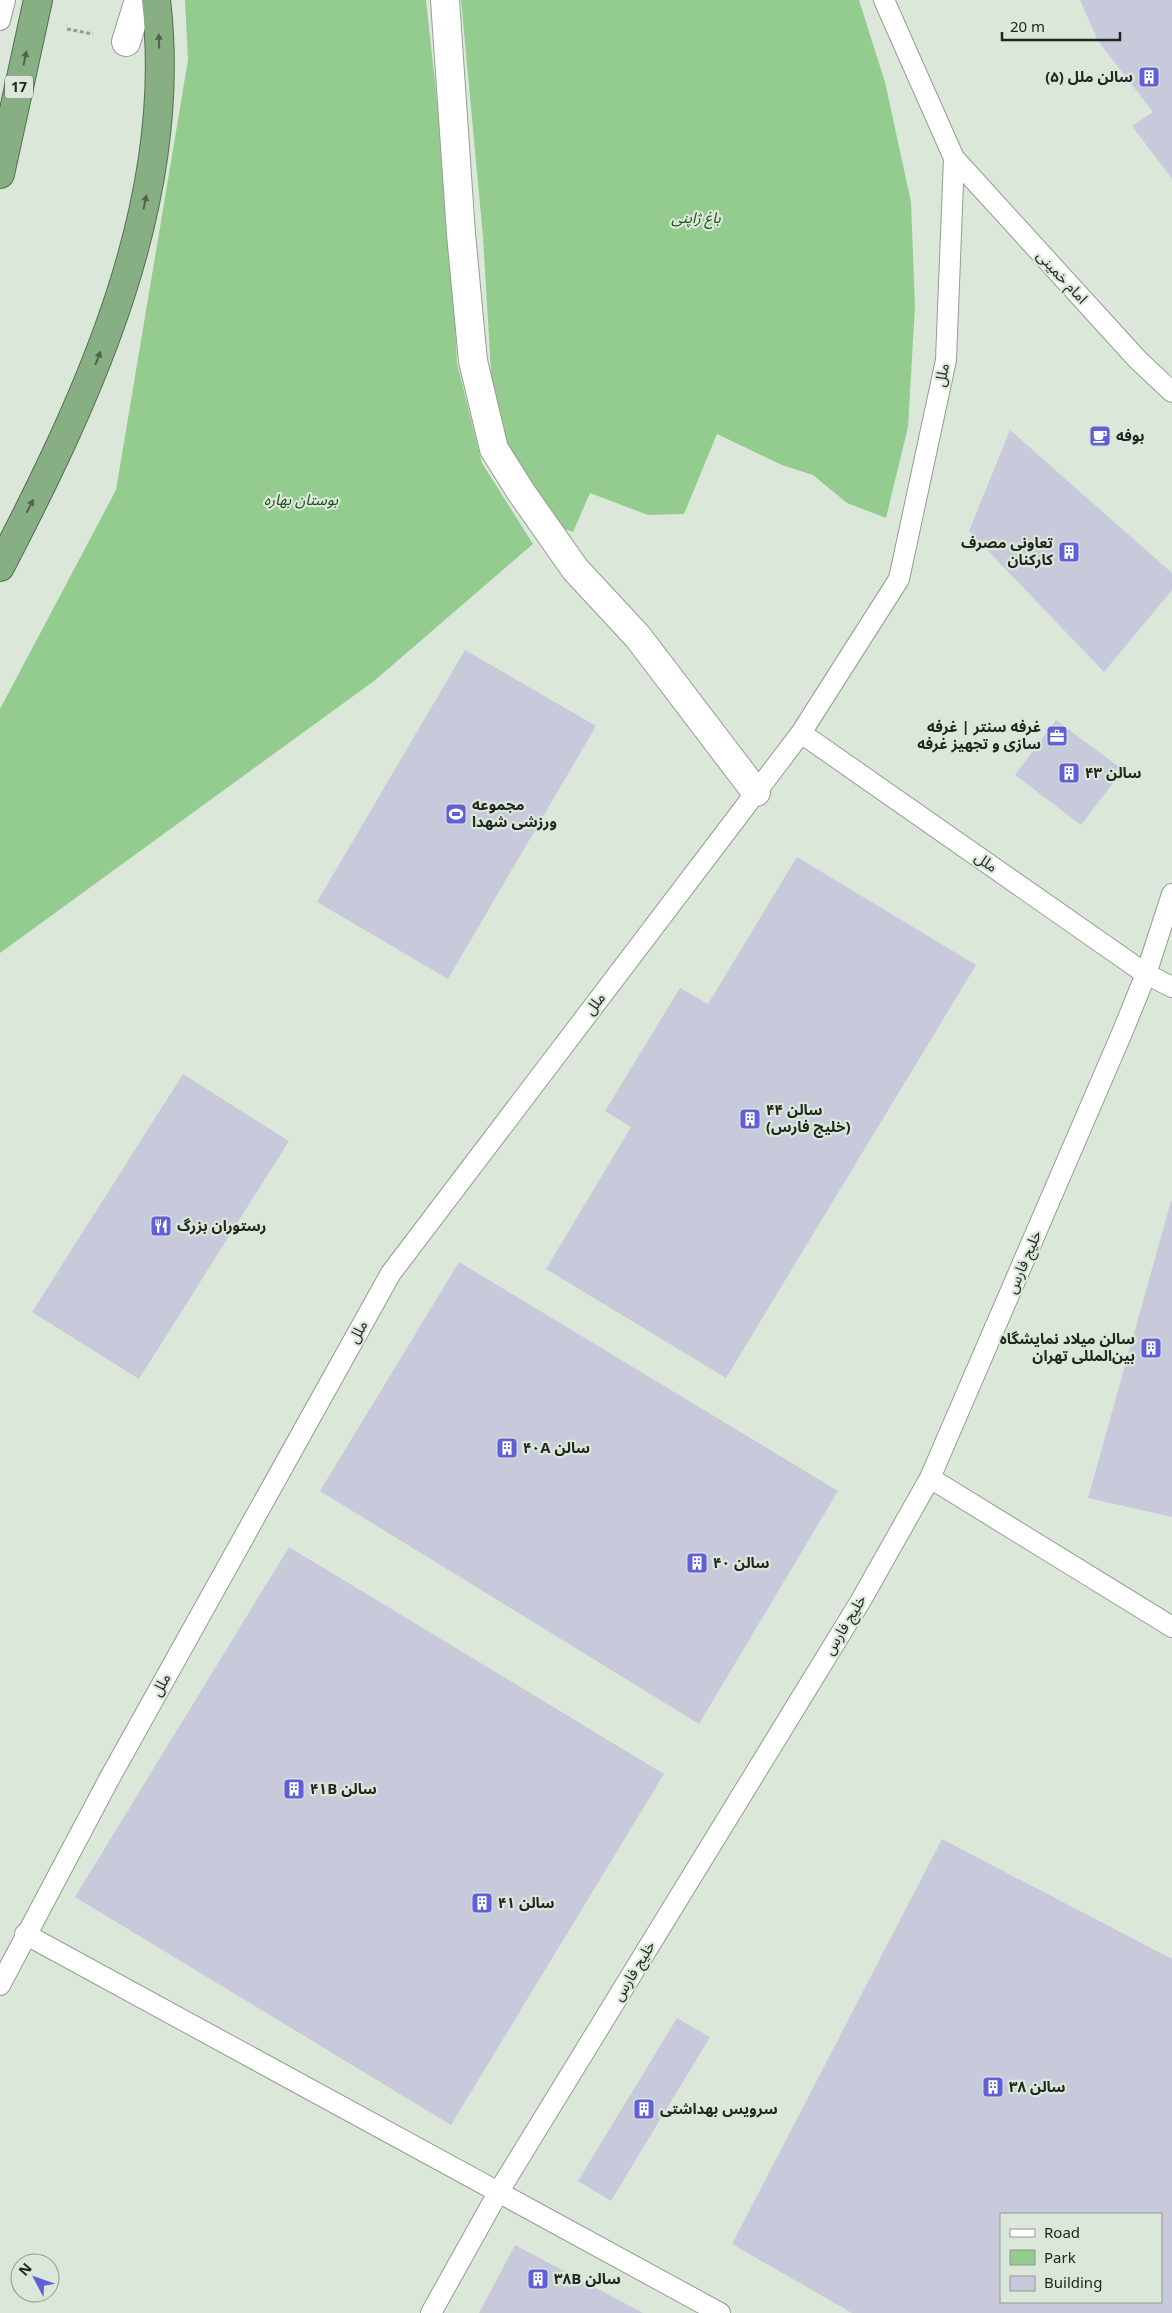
<svg xmlns="http://www.w3.org/2000/svg" width="1172" height="2313" viewBox="0 0 1172 2313" font-family="Georgia,'Noto Sans Arabic',serif">
  <rect width="100%" height="100%" fill="#dbe8d9"/>
  <path fill="#94cc8f" d="M185,0H426L449,210L457,363L482,463L533,544L374,681L0,953V709L116,490L188,60Z
    M461,0H859L885,82L911,202L915,306L908,427L886,518L847,503L813,475L782,465L717,434L684,514L648,515L590,493L573,532L530,515L494,422L483,237Z"/>
  <path fill="#c8cadc" fill-rule="evenodd" d="M1080,0H1172V179L1132,126L1153,112L1098,41Z
    M1010,430L1172,573V590L1104,672L969,531Z
    M465,650L596,726L448,979L317,902Z
    M1056,720L1123,770L1081,825L1015,775Z
    M797,857L976,965L726,1378L546,1269L631,1127L605,1111L680,988L708,1004Z
    M183,1074L289,1141L139,1379L32,1312Z
    M1171,1201H1172V1517L1088,1498Z
    M459,1262L838,1491L699,1724L320,1491Z
    M289,1547L664,1774L451,2125L75,1897Z
    M942,1839L1172,1959V2313H852L732,2244ZM1001,2214H1161V2302H1001Z
    M677,2018L710,2037L611,2201L578,2181Z
    M515,2245L643,2313H479Z"/>
  <g fill="none" stroke-linecap="round" stroke-linejoin="round">
    <g stroke="#929e90" stroke-width="22">
      <path id="service" d="M0,20L5,0
        M954,158L1138,360L1172,392
        M801,733L1146,974L1172,987
        M930,1478L1172,1627
        M25,1934L720,2313
        M0,1985L108,1781L391,1273L801,733L899,579L946,360L954,158L884,0
        M431,2313L499,2191L860,1602L930,1478L1122,1033L1146,974L1172,894"/>
    </g>
    <g stroke="#929e90" stroke-width="30">
      <path id="pedestrian" d="M445,0L461,234L473,361L494,449L521,492L575,569L638,637L756,792"/>
    </g>
    <g stroke="#929e90" stroke-width="30">
      <path id="minor" d="M126,42L139,0"/>
    </g>
    <g stroke="#51714e" stroke-width="30">
      <path id="trunk" d="M0,174L38,0
        M0,567C90,394 180,200 156,0"/>
    </g>
    <path stroke="#939d92" stroke-width="3" stroke-dasharray="4 2.5" stroke-linecap="butt" d="M67,29L93,34"/>
    <use href="#service" stroke="#fff" stroke-width="20"/>
    <use href="#pedestrian" stroke="#fff" stroke-width="28"/>
    <use href="#minor" stroke="#fff" stroke-width="28"/>
    <use href="#trunk" stroke="#88ae84" stroke-width="28"/>
  </g>
  <defs><path id="oneway-solid" d="M-6-.8H1V-3.2L6.5 0L1 3.2V.8H-6Z" transform="scale(1.25)"/></defs>
  <g fill="#4f634e">
    <use href="#oneway-solid" transform="translate(159 41) rotate(-92)"/>
    <use href="#oneway-solid" transform="translate(25 58) rotate(-78)"/>
    <use href="#oneway-solid" transform="translate(145 202) rotate(-78)"/>
    <use href="#oneway-solid" transform="translate(98 358) rotate(-69)"/>
    <use href="#oneway-solid" transform="translate(30 506) rotate(-64)"/>
  </g>
  <defs>
    <g id="building-square" transform="scale(1.125)"><rect x="-9" y="-9" width="18" height="18" rx="4" fill="#605fd7" stroke="#dbe8d9"/><path d="M-4-6H4V6H1V3H-1V6H-4ZM-2.5-4.3h1.7v1.8h-1.7ZM.8-4.3h1.7v1.8H.8ZM-2.5-1h1.7V.8h-1.7ZM.8-1h1.7V.8H.8Z" fill="#fff"/></g>
    <g id="cafe-square" transform="scale(1.125)"><rect x="-9" y="-9" width="18" height="18" rx="4" fill="#605fd7" stroke="#dbe8d9"/><path d="M-5.5-4.5H6V0H3Q3 3.5 0 3.5H-2.5Q-5.5 3.5-5.5 0ZM3-3.2v2h1.7v-2ZM-6 4.5H4V6H-6Z" fill="#fff"/></g>
    <g id="office-square" transform="scale(1.125)"><rect x="-9" y="-9" width="18" height="18" rx="4" fill="#605fd7" stroke="#dbe8d9"/><path d="M-6-3h4V-5.5h4V-3h4V5H-6ZM-1-4.5V-3h2v-1.5ZM-6 0V1H6V0Z" fill="#fff"/></g>
    <g id="stadium-square" transform="scale(1.125)"><rect x="-9" y="-9" width="18" height="18" rx="4" fill="#605fd7" stroke="#dbe8d9"/><path d="M0-5a6.5 5 0 1 0 0 10a6.5 5 0 1 0 0-10ZM-3.5-1.8h7v3.6h-7Z" fill="#fff"/></g>
    <g id="restaurant-square" transform="scale(1.125)"><rect x="-9" y="-9" width="18" height="18" rx="4" fill="#605fd7" stroke="#dbe8d9"/><path d="M-5-6h1v4h1v-4h1v4h1v-4h1v5L-1.5 .5V6h-2V.5L-5-1ZM5-6V6H3V1.5H1.5Q1.5-4 5-6Z" fill="#fff"/></g>
  </defs>
  <g fill-rule="evenodd">
    <use href="#building-square" x="1149" y="77"/>
    <use href="#cafe-square" x="1100" y="436"/>
    <use href="#building-square" x="1069" y="552"/>
    <use href="#office-square" x="1057" y="736"/>
    <use href="#building-square" x="1069" y="773"/>
    <use href="#stadium-square" x="456" y="814"/>
    <use href="#building-square" x="750" y="1119"/>
    <use href="#restaurant-square" x="161" y="1226"/>
    <use href="#building-square" x="1151" y="1348"/>
    <use href="#building-square" x="507" y="1448"/>
    <use href="#building-square" x="697" y="1563"/>
    <use href="#building-square" x="294" y="1789"/>
    <use href="#building-square" x="482" y="1903"/>
    <use href="#building-square" x="993" y="2087"/>
    <use href="#building-square" x="644" y="2109"/>
    <use href="#building-square" x="538" y="2279"/>
  </g>
  <g text-anchor="middle" stroke-width="4.5" stroke-linejoin="round" paint-order="stroke">
    <rect fill="#dbe8d9" stroke="#596058" stroke-width="1" x="5" y="75.5" width="28" height="23" rx="4"/>
    <g font-size="14" font-weight="bold" fill="#212621">
      <text x="19" y="92">17</text>
    </g>
    <g font-size="15" font-weight="bold" fill="#212621" stroke="#dbe8d9" text-anchor="start">
      <text x="1133" y="82" text-anchor="end">(۵) سالن ملل</text>
      <text x="1116" y="441">بوفه</text>
      <text x="1053" y="548" text-anchor="end">تعاونی مصرف<tspan x="1053" dy="17">کارکنان</tspan></text>
      <text x="1041" y="732" text-anchor="end">غرفه سنتر | غرفه<tspan x="1041" dy="17">سازی و تجهیز غرفه</tspan></text>
      <text x="1085" y="778">سالن ۴۳</text>
      <text x="472" y="810">مجموعه<tspan x="472" dy="17">ورزشی شهدا</tspan></text>
      <text x="766" y="1115">سالن ۴۴<tspan x="766" dy="17">(خلیج فارس)</tspan></text>
      <text x="177" y="1231">رستوران بزرگ</text>
      <text x="1135" y="1344" text-anchor="end">سالن میلاد نمایشگاه<tspan x="1135" dy="17">بین‌المللی تهران</tspan></text>
      <text x="523" y="1453">۴۰A سالن</text>
      <text x="713" y="1568">سالن ۴۰</text>
      <text x="310" y="1794">۴۱B سالن</text>
      <text x="498" y="1908">سالن ۴۱</text>
      <text x="1009" y="2092">سالن ۳۸</text>
      <text x="660" y="2114">سرویس بهداشتی</text>
      <text x="554" y="2284">۳۸B سالن</text>
    </g>
    <g font-size="15" font-style="italic" fill="#175215" stroke="#dbe8d9">
      <text x="696" y="223">باغ ژاپنی</text>
      <text x="301" y="505">بوستان بهاره</text>
    </g>
    <g font-size="15" fill="#212621" stroke="#dbe8d9">
      <text transform="translate(1062 277) rotate(47)" y="5">امام خمینی</text>
      <text transform="translate(942 375) rotate(-79)" y="5">ملل</text>
      <text transform="translate(986 862) rotate(35)" y="5">ملل</text>
      <text transform="translate(595 1004) rotate(-53)" y="5">ملل</text>
      <text transform="translate(1024 1262) rotate(-67)" y="5">خلیج فارس</text>
      <text transform="translate(358 1332) rotate(-61)" y="5">ملل</text>
      <text transform="translate(845 1625) rotate(-59)" y="5">خلیج فارس</text>
      <text transform="translate(161 1685) rotate(-61)" y="5">ملل</text>
      <text transform="translate(634 1971) rotate(-59)" y="5">خلیج فارس</text>
    </g>
  </g>
  <rect x="1000" y="2213" width="162" height="90" fill="#dbe8d9" stroke="#919a8f"/>
  <rect x="1010" y="2229" width="25" height="8" fill="#ffffff" stroke="#919a8f"/>
  <text x="1044" y="2238" font-size="15" fill="#212621">Road</text>
  <rect x="1010" y="2250" width="25" height="15" fill="#94cc8f" stroke="#919a8f"/>
  <text x="1044" y="2263" font-size="15" fill="#212621">Park</text>
  <rect x="1010" y="2276" width="25" height="15" fill="#c8cadc" stroke="#919a8f"/>
  <text x="1044" y="2288" font-size="15" fill="#212621">Building</text>
  <g transform="translate(35 2278) rotate(311)"><circle r="24" fill="#dbe8d9" stroke="#919a8f"/>
  <path d="M0-4L9 19L0 12L-9 19Z" fill="#605fd7"/>
  <text y="-8" font-size="14" font-weight="bold" text-anchor="middle" fill="#212621">N</text>
  </g>
  <path d="M1002 32v8h118v-8" fill="none" stroke="#212621" stroke-width="2.5"/>
  <text x="1010" y="32" font-size="15" fill="#212621" stroke="#dbe8d9" stroke-width="4" paint-order="stroke">20 m</text>
</svg>
